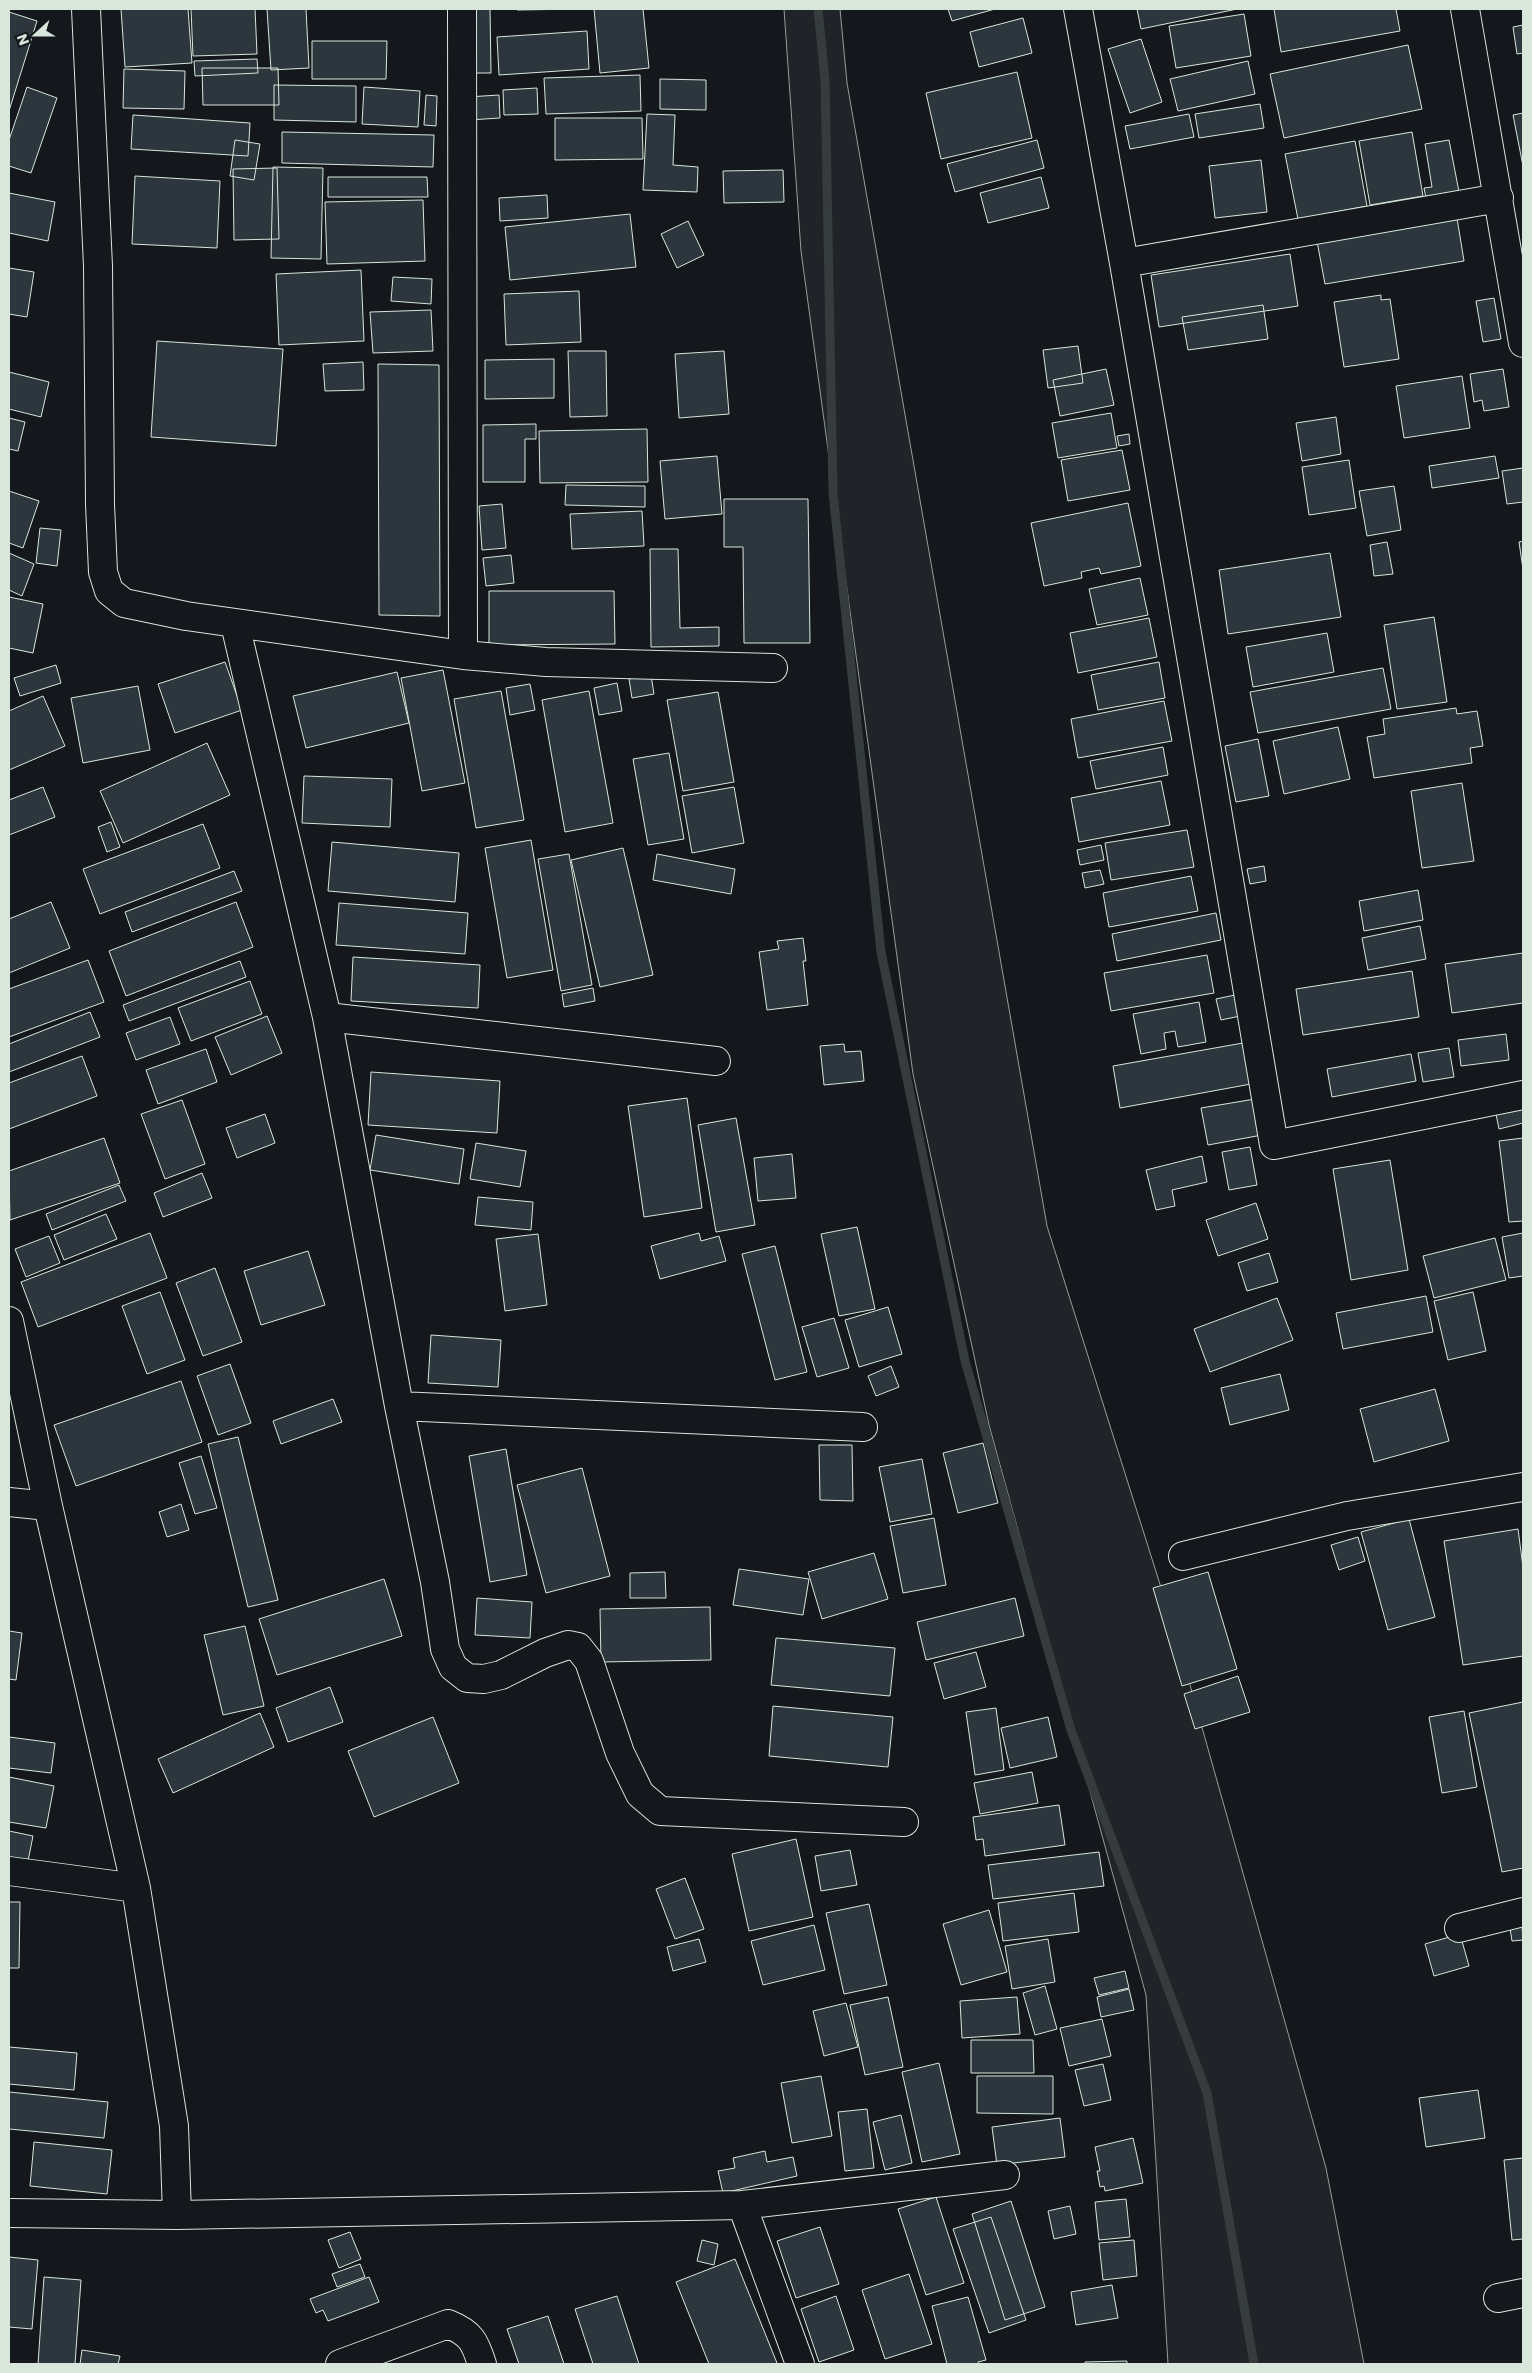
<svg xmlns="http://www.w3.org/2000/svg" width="1532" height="2373" viewBox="0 0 1532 2373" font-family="Poppins,sans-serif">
  <rect width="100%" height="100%" fill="#14181c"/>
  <path fill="#202428" stroke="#939e99" d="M784,9H840L847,83L1047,1226L1176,1635L1326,2168L1364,2364H1168L1146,1995L989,1425L913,1074L801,251Z"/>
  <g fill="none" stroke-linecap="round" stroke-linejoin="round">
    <path stroke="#363b3e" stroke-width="9" d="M818,9L825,80L833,493L881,952L965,1361L1071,1730L1207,2093L1254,2364"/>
  </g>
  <path fill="#2c363c" stroke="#d8e6dc" d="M121,9H188L192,63L125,67Z
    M191,9H255L257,54L193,56Z
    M267,9H306L309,68L271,70Z
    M468,9H490L491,73H469Z
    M517,9H583L517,10Z
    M594,9H643L649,68L600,73Z
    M948,9H995L952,21Z
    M1137,9H1237L1141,29Z
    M1274,9H1396L1400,31L1281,52Z
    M9,12L37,21L9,111Z
    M1244,14L1251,56L1176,68L1169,26Z
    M1023,18L1032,53L979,67L970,32Z
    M1523,25V53L1517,54L1513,27Z
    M587,31L589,69L499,75L497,37Z
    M1141,39L1162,102L1130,113L1108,49Z
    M312,41H387L386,79H312Z
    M1408,45L1422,109L1284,138L1270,74Z
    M257,59L258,73L195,76L194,61Z
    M1248,61L1255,94L1178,111L1170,79Z
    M202,68H278L279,105H203Z
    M124,69L185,71L184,109L123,108Z
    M1017,72L1032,138L941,159L926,93Z
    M640,75L641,111L546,114L544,78Z
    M660,79L706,80V110L660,109Z
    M274,85L356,86V122L274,120Z
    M27,87L57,98L31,173L9,166V140Z
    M364,87L420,91L418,127L362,124Z
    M537,88L538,114L504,115L503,90Z
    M426,95L437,96L436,126L424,125Z
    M499,95L500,118L469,120L467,97Z
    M1260,104L1264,128L1199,138L1195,114Z
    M1523,113V166L1513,115Z
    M647,114L675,115L673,165L698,167L697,192L643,190Z
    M1189,114L1194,137L1130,149L1125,126Z
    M133,115L250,123L248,156L131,149Z
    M555,118H642L643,159L555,160Z
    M282,132L434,135L433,167L282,163Z
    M1412,132L1423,196L1370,205L1359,141Z
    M235,140L260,144L254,180L230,176Z
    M1037,140L1044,168L955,192L947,164Z
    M1449,140L1460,197L1427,203L1424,188L1432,187L1425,144Z
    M1355,141L1367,206L1298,219L1285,154Z
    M1261,160L1267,212L1215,218L1209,166Z
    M273,167L323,168L321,259L271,258Z
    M277,168L279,239L234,240L233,169Z
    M783,170L784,202L724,203L723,171Z
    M135,176L220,181L217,248L132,244Z
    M328,177H427L428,197H328Z
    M1041,177L1049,208L988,223L980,193Z
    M9,193L55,202L48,241L9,233Z
    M547,195L548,218L500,221L499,198Z
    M423,200L425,261L327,264L325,202Z
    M1456,212L1464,261L1325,284L1316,236Z
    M630,214L636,267L510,280L505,227Z
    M688,221L704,255L677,268L661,234Z
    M1290,254L1298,306L1159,327L1151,275Z
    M9,268L34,272L27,317L9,314Z
    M361,270L364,341L279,345L276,274Z
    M393,277L432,279L431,304L391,301Z
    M579,291L581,342L506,345L504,294Z
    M1381,295V300L1390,299L1399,359L1344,367L1334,302Z
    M1494,298L1501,339L1483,342L1476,301Z
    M1263,305L1268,339L1188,350L1182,317Z
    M431,310L433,351L373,353L370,312Z
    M157,341L283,349L276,446L151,437Z
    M1078,346L1083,383L1048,388L1043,350Z
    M568,351H606L607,416L570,417Z
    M724,351L729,414L679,418L675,354Z
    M554,359V398L485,399V360Z
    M363,362L364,390L325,391L323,364Z
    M378,364L439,365L440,616L379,615Z
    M1106,369L1114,405L1060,416L1053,380Z
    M1503,369L1509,407L1484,411L1482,400L1474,402L1470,374Z
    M9,372L49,382L41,417L9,409Z
    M1462,376L1470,428L1404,438L1396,386Z
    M1111,413L1117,448L1058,458L1052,423Z
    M1336,417L1341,454L1302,461L1296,423Z
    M9,418L25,422L18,451L9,449Z
    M536,424V439H525V482H483V425Z
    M647,429L648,482L540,483L539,431Z
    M1129,434L1130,444L1119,446L1117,436Z
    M1122,450L1130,490L1068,501L1061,460Z
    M717,456L722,514L665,519L660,461Z
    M1495,456L1499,478L1432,488L1429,466Z
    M1349,460L1356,508L1309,515L1302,467Z
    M1523,468V502L1507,504L1502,471Z
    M566,485L645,486V507L565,505Z
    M1394,486L1401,530L1367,536L1359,491Z
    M9,491L39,501L23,548L9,543Z
    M724,499H808L810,643H744L743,547H724Z
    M1128,503L1141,566L1101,574L1099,568L1081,572L1082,578L1044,586L1031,523Z
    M502,504L506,548L482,550L479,506Z
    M642,511L644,546L572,549L570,514Z
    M40,528L61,530L57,566L36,563Z
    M1523,541V569L1519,542Z
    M1387,542L1393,574L1374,576L1370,545Z
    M650,549H678L680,628L719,627V646L651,647Z
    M9,553L34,564L22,596L9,590Z
    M1330,553L1341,617L1228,634L1219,570Z
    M511,555L514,583L486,586L483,558Z
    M1140,578L1148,615L1097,625L1089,589Z
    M489,591H614L615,644L489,645Z
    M9,597L43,604L33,653L9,648Z
    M1434,617L1447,702L1397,709L1384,625Z
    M1149,618L1157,657L1078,673L1070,633Z
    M1327,633L1334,672L1253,687L1246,647Z
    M225,662L242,710L175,733L158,684Z
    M1159,662L1165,698L1098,710L1091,675Z
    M56,665L61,683L20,696L14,678Z
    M1383,668L1391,709L1258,733L1250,692Z
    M443,670L465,783L422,791L401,678Z
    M397,672L409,723L306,748L293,696Z
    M651,675L654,694L632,698L629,679Z
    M617,683L622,711L599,715L594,688Z
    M530,684L535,710L510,715L506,688Z
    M138,686L150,750L83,763L71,698Z
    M501,691L524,820L476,828L454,699Z
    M589,691L613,823L565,832L542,700Z
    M718,692L734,782L683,791L667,700Z
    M43,696L65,746L9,770V711Z
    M1164,701L1172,741L1078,758L1071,719Z
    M1456,708L1457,714L1477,711L1483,746L1470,748L1472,763L1374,778L1367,737L1385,734L1383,719Z
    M1338,727L1350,779L1284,794L1273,741Z
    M1258,739L1269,796L1236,802L1225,746Z
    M207,743L230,795L123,843L100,791Z
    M1163,747L1168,775L1096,789L1090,761Z
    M669,753L684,839L648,845L633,759Z
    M304,776L392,779L390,827L302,823Z
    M1161,781L1170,825L1079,842L1071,798Z
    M1462,783L1474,861L1422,868L1411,791Z
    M43,787L55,817L9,835V800Z
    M734,787L744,843L692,853L682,796Z
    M111,822L120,847L107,852L98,827Z
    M203,824L220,868L100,914L83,869Z
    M1187,830L1194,867L1111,880L1105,843Z
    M531,840L553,970L507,978L485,848Z
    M332,842L459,853L455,902L328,891Z
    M1101,845L1104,860L1080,865L1077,850Z
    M623,848L653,975L600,987L571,860Z
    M569,854L592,985L561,991L538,859Z
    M657,854L735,869L731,894L653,880Z
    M1264,866L1266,881L1250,884L1247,869Z
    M1100,870L1104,884L1085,888L1082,873Z
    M234,871L242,891L132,932L125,912Z
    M1191,876L1198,911L1109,927L1103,893Z
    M1418,890L1423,920L1364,931L1359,901Z
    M51,902L70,948L9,973V919Z
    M236,902L253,947L126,996L109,951Z
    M339,903L468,913L465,954L336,945Z
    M1216,913L1221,940L1117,961L1112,934Z
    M1420,926L1426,959L1368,970L1362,938Z
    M803,938L806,961H803L808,1005L767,1010L759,952L779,949L777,941Z
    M1523,953V1003L1452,1013L1445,964Z
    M1207,955L1214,993L1111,1011L1104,973Z
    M353,957L480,965L478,1008L351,1001Z
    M88,960L104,1002L9,1037V989Z
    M240,961L246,977L129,1021L123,1005Z
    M1412,971L1419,1017L1303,1035L1296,989Z
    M250,981L262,1014L191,1041L178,1008Z
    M593,988L595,1001L564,1007L562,994Z
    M1235,995L1240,1016L1221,1020L1216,999Z
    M1199,1002L1206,1042L1178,1047L1175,1031L1164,1033L1166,1049L1141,1054L1133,1014Z
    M90,1012L100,1037L9,1072V1044Z
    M267,1016L282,1053L231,1075L215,1037Z
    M170,1017L180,1044L136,1060L126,1033Z
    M1506,1034L1509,1060L1461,1066L1458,1040Z
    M1243,1043L1251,1084L1120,1108L1113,1066Z
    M844,1044L845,1052L861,1051L864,1081L824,1085L820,1046Z
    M1449,1048L1454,1077L1423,1082L1418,1053Z
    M206,1049L217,1082L158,1104L146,1070Z
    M1411,1054L1416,1081L1332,1097L1327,1069Z
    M82,1056L97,1096L9,1129V1083Z
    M371,1072L500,1081L497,1133L368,1125Z
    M687,1098L702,1208L644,1217L628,1106Z
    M1255,1099L1262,1135L1208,1145L1201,1108Z
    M182,1100L205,1164L165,1179L141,1114Z
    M1523,1108V1123L1499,1129L1496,1114Z
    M265,1114L275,1143L237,1158L226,1128Z
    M736,1118L755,1225L716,1232L698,1125Z
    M376,1135L464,1149L459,1184L370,1170Z
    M104,1138L120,1183L10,1220L9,1171Z
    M1523,1138V1221L1509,1222L1499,1141Z
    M476,1143L526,1151L520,1187L470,1179Z
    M1250,1147L1257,1185L1229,1190L1222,1152Z
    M792,1154L796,1198L758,1201L754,1158Z
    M1202,1156L1207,1182L1172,1190L1175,1206L1156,1210L1146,1170Z
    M1390,1160L1408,1270L1351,1280L1333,1169Z
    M202,1173L212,1198L163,1217L154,1193Z
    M119,1185L126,1201L52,1230L46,1214Z
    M478,1197L533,1202L531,1230L475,1225Z
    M1256,1203L1268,1239L1218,1256L1206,1220Z
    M106,1214L117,1239L64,1260L54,1235Z
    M857,1227L875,1309L839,1316L821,1234Z
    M150,1233L167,1278L38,1327L21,1282Z
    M699,1233L701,1241L719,1236L726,1261L660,1279L651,1246Z
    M1523,1233V1276L1509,1278L1502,1237Z
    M538,1234L547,1305L505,1311L496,1239Z
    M49,1236L60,1263L26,1277L15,1249Z
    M1495,1238L1506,1280L1434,1298L1423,1256Z
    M775,1246L807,1372L775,1380L742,1254Z
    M308,1251L325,1305L261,1325L244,1271Z
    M1269,1253L1278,1282L1247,1291L1238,1263Z
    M215,1268L242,1342L203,1356L176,1283Z
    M160,1292L185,1360L147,1374L122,1306Z
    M1473,1292L1486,1351L1448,1360L1434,1301Z
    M1426,1296L1433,1332L1343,1349L1336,1313Z
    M1277,1298L1293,1340L1210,1372L1194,1329Z
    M888,1307L902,1354L859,1367L845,1320Z
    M834,1318L849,1368L817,1377L802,1327Z
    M431,1335L501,1340L498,1387L428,1383Z
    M230,1364L251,1423L218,1435L197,1376Z
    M891,1366L899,1387L876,1396L868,1376Z
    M1280,1374L1289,1410L1230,1425L1221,1388Z
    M181,1381L202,1442L76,1486L54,1425Z
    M1435,1389L1449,1441L1374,1462L1360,1409Z
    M333,1399L342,1422L281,1444L273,1421Z
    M238,1437L278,1600L248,1607L208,1444Z
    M983,1443L998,1503L958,1513L943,1453Z
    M819,1445H852L853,1501L820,1500Z
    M506,1449L527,1575L490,1582L469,1456Z
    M201,1456L217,1508L195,1514L179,1463Z
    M922,1459L932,1514L890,1522L879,1467Z
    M582,1468L610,1576L546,1593L517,1485Z
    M181,1504L189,1530L167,1537L159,1512Z
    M934,1518L946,1585L903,1593L890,1526Z
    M1409,1519L1435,1617L1388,1630L1361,1532Z
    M1518,1529L1523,1567V1656L1463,1665L1444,1541Z
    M1358,1537L1365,1561L1339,1570L1331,1545Z
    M874,1553L888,1599L822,1619L808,1572Z
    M739,1569L809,1579L803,1615L733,1605Z
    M665,1572L666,1598H630V1573Z
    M1208,1572L1237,1669L1182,1686L1153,1588Z
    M384,1579L402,1636L277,1675L259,1619Z
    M477,1598L532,1602L530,1638L475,1635Z
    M1015,1598L1024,1636L926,1660L917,1622Z
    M710,1607L711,1660L601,1662L600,1609Z
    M245,1626L264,1706L223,1715L204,1635Z
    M9,1631L22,1633L16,1680L9,1679Z
    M776,1638L895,1648L890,1696L771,1685Z
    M976,1652L986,1687L944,1699L934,1663Z
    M1238,1676L1250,1712L1195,1729L1184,1694Z
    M330,1687L343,1722L288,1742L276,1708Z
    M1523,1702V1868L1502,1872L1469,1713Z
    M773,1706L893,1717L888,1767L769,1756Z
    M996,1708L1004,1770L975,1775L966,1712Z
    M1464,1711L1477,1787L1442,1793L1429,1717Z
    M260,1713L274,1747L173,1793L158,1759Z
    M433,1717L459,1783L374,1817L348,1751Z
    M1048,1717L1057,1757L1010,1768L1001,1728Z
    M9,1737L55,1743L51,1773L9,1768Z
    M1032,1772L1038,1803L980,1814L974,1783Z
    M9,1777L54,1786L46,1828L9,1822Z
    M1059,1805L1065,1845L985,1856L983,1839L976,1840L973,1817Z
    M9,1831L33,1836L28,1861L9,1857Z
    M796,1839L813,1917L749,1931L732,1854Z
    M850,1850L857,1885L821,1891L815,1856Z
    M1099,1852L1104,1886L993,1899L988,1865Z
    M685,1878L704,1929L675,1939L656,1889Z
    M1074,1893L1079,1932L1003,1941L998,1903Z
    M9,1902H20L19,1968H9Z
    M869,1904L887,1985L844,1994L826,1913Z
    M989,1910L1007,1972L961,1985L943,1924Z
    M814,1925L825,1970L763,1985L751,1941Z
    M1522,1926L1523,1940L1512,1941L1510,1928Z
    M1460,1934L1469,1966L1434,1976L1425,1944Z
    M699,1939L706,1962L673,1971L667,1947Z
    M1048,1939L1055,1982L1012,1989L1005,1946Z
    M1125,1971L1129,1988L1099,1995L1094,1978Z
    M1045,1986L1057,2029L1035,2035L1023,1993Z
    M1129,1989L1134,2010L1101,2017L1097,1997Z
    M888,1997L903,2067L865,2075L850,2005Z
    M1017,1997L1020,2034L962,2038L960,2001Z
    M846,2003L858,2047L824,2056L813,2011Z
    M1102,2019L1111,2056L1069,2066L1060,2028Z
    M971,2040H1033L1034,2073H971Z
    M9,2047L77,2053L74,2090L9,2084Z
    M939,2063L960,2154L922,2162L902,2072Z
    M1103,2064L1111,2100L1084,2106L1075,2070Z
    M821,2076L832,2136L792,2143L781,2083Z
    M977,2076H1053V2114L977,2113Z
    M1478,2090L1485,2138L1426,2147L1419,2098Z
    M9,2092L108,2102L104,2138L9,2129Z
    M867,2109L874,2168L845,2171L838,2112Z
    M901,2115L912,2163L885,2170L873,2122Z
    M1060,2118L1065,2157L997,2165L992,2127Z
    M1133,2138L1143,2183L1105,2191L1104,2186L1100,2187L1097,2171H1100L1095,2147Z
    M34,2142L112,2150L107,2194L30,2186Z
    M765,2151L767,2162L793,2157L797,2176L723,2193L718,2171L735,2168L733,2158Z
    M1523,2158V2239L1512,2240L1504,2160Z
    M936,2197L964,2283L926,2295L898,2209Z
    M1126,2199L1130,2237L1099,2240L1095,2202Z
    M1011,2201L1045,2307L1005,2320L972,2214Z
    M1070,2206L1076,2234L1054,2239L1048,2211Z
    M991,2217L1026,2320L989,2333L953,2229Z
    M820,2227L839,2284L796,2298L777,2241Z
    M350,2232L361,2259L339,2268L328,2240Z
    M702,2240L718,2244L714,2265L697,2261Z
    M1134,2240L1137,2276L1103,2280L1099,2243Z
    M9,2257L38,2260L32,2329L9,2327Z
    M735,2259L777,2363L774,2364H709L676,2282Z
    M360,2264L365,2277L337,2287L332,2274Z
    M909,2274L932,2344L885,2359L862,2290Z
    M44,2277L81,2280L75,2364H38Z
    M369,2277L379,2302L328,2321L323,2310L316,2313L310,2299Z
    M1112,2285L1118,2318L1076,2325L1071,2292Z
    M617,2296L639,2364H593L575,2309Z
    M836,2296L854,2350L819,2362L801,2309Z
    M968,2297L986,2360L978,2362L979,2364H947L932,2306Z
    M548,2316L564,2364H519L507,2329Z
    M82,2350L120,2356L118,2364H80Z
    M1127,2361V2364H1085V2362Z"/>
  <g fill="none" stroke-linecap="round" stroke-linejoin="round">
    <g stroke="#d8e6dc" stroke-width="30">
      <path id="minor" d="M86,9L98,266L100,504L103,572L109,591L124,603L186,616L463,655L546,662L773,668
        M462,9L463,655
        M1078,9L1124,263L1274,1145L1523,1095
        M1465,9L1523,343
        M1124,263L1499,198
        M235,624L327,1017L399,1406L435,1582L445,1649L453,1667L467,1678L484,1679L501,1675L545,1653L568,1645L578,1647L589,1661L620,1753L640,1794L660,1811L904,1822
        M327,1017L716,1061
        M9,1321L48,1506L136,1888L174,2126L177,2215
        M399,1406L863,1427
        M9,1502L48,1506
        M1183,1556L1347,1516L1523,1487
        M9,1871L136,1888
        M1459,1928L1523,1912
        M742,2205L800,2364
        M9,2213L177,2215L742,2205L1005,2175
        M1498,2298L1523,2293
        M340,2364L448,2324C471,2333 475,2342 482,2364"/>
    </g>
    <use href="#minor" stroke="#14181c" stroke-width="28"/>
  </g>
  <rect width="1532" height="2373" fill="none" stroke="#d8e6dc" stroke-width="20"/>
  <g transform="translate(35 35) rotate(249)" stroke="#14181c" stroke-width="4" paint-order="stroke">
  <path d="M0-4L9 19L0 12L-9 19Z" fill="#d8e6dc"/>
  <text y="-8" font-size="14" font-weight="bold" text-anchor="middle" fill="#d8e6dc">N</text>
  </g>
</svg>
